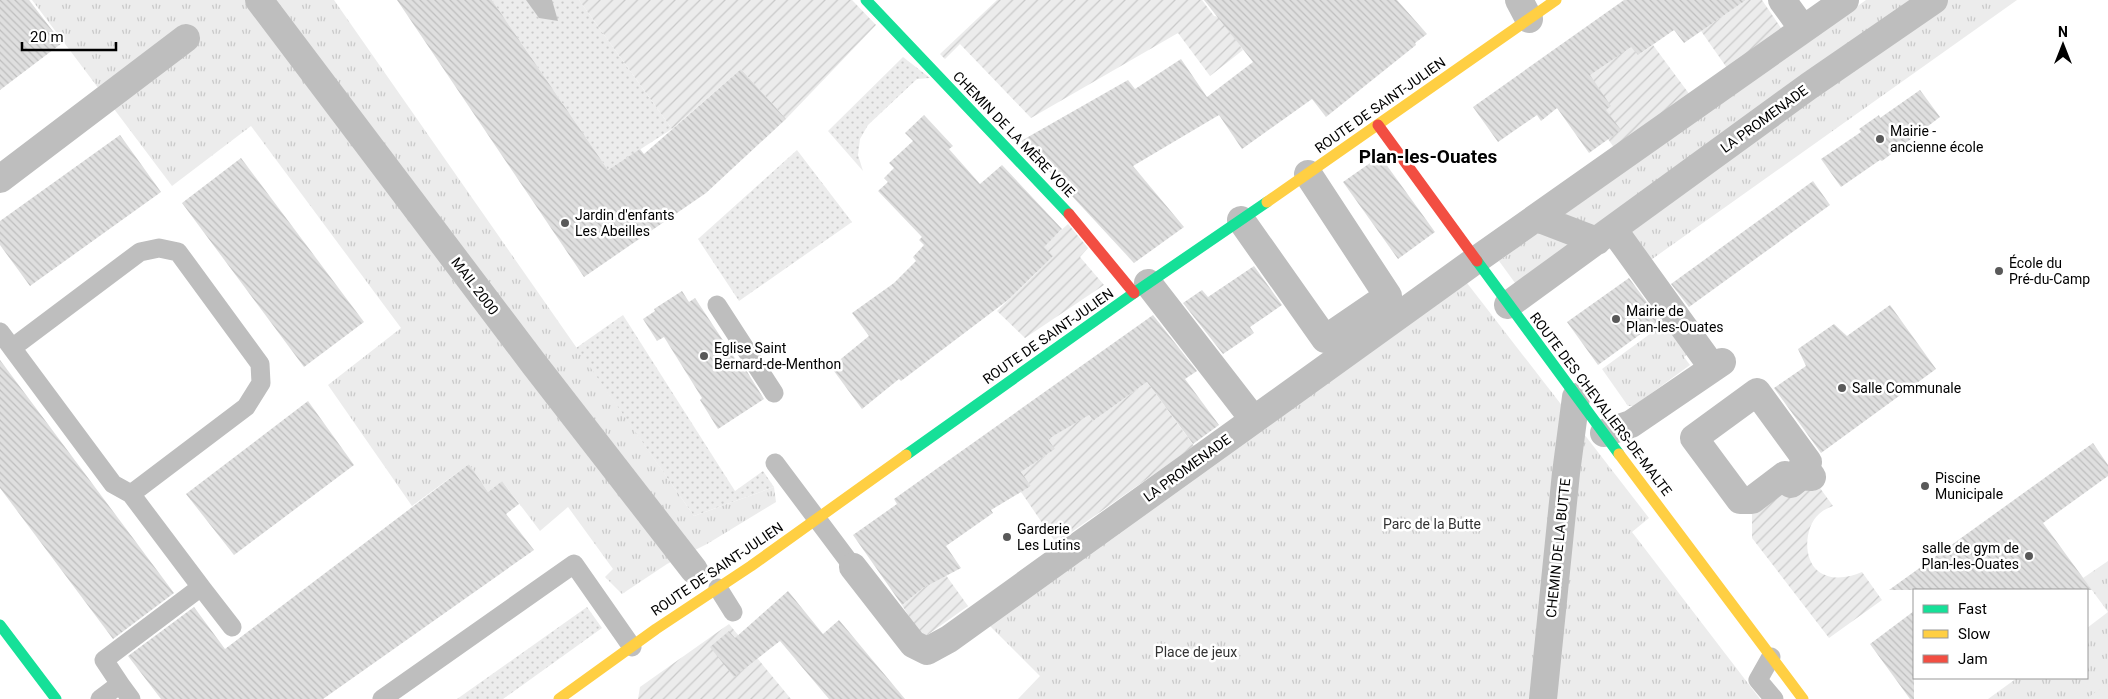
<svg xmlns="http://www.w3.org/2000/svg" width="2108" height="699" viewBox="0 0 2108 699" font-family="Roboto,sans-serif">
  <defs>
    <pattern id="grass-dots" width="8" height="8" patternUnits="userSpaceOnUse" patternTransform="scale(1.25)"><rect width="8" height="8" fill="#ececec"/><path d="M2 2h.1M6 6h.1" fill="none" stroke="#c9c9c9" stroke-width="1.8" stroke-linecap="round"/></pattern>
    <pattern id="park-tufts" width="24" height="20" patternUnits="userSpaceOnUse" patternTransform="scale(1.25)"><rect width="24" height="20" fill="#ececec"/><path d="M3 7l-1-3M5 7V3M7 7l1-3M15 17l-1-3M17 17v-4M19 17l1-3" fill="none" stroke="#c9c9c9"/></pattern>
    <pattern id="garden-furrows" width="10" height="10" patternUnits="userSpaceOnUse" patternTransform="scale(1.25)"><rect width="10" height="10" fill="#ececec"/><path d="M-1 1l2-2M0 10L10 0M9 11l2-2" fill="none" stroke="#c9c9c9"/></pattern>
    <pattern id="building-back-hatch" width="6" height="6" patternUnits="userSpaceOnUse" patternTransform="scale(1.25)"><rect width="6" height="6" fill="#dfdfdf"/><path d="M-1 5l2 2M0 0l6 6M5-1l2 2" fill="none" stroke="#bebebe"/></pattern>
  </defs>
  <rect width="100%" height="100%" fill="#fff"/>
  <path fill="url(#grass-dots)" d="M492,0H579L672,129L608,170Z
    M903,57L930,78L917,79L868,125L860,139L858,155L863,171L828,131Z
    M797,150L852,222L739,301L698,239Z
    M623,315L735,491L763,471L774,487L694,516L576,348Z
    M587,607L602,628L503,699H457Z"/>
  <path fill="url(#park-tufts)" d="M32,0H334L694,516L774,487L776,502L707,544L667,564L622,594L605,577L613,569L568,507L540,531L502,481L488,492L469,464L412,506L328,385L401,328L251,126L172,186Z
    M1866,0H2017L1648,262L1615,217L1518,287L1499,261Z
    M1467,283L1649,518L1632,532L1760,699H1018L1040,676L988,624Z
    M1669,320L1690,352L1684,357L1690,365L1634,406H1628L1602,369Z
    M2108,561V699H1988L2017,678H2087V628L2108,612L2083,578Z"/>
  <path fill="url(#garden-furrows)" d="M579,0H852L876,25L786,119L741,69L672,129Z
    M997,0H1202L1214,16L1220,17L1243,50L1210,76L1178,33L1031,118L960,44L945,59L940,54Z
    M1746,0H1762L1783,31L1727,68L1701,31Z
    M1577,34L1631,47L1638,55L1653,45L1690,95L1615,149L1548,54Z
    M980,223L1043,247L1068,224L1088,248L1080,257L1104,285L1025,338L997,311L1037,272Z
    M1147,382L1194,446L1056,543L1021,492L1031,486L1021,472L1055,449L1048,439L1082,406L1093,421Z
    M1812,477L1833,506C1828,508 1823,510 1819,514C1805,526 1802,558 1818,571C1831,581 1848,578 1862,572L1882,600L1829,638L1752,538V500Z
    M945,574L968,606L926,636H921L902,605L923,588Z
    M729,624L791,699H638L640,687Z"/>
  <path fill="#ececec" d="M2108,683V699H2086Z"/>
  <path fill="#bfbfbf" d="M526,0H552L558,21L539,18Z"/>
  <path fill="url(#building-back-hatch)" d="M0,0H29L62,43L0,90Z
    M397,0H492L608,170L640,149L644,154L741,69L786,119L706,193L584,277Z
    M1204,0H1397L1427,34L1415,43L1416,45L1326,117L1312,99L1242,149L1219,115L1133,166L1184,227L1134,263L1021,141L1128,80L1135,89L1181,59L1207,97L1253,62Z
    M1624,0H1746L1684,43L1674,30L1638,55L1631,47L1590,75L1611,106L1606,110L1621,130L1589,153L1557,108L1541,121L1537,115L1498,142L1473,107Z
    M1920,90L1940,117L1882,161L1880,160L1841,187L1821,159L1861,132L1859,129L1879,115L1880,118Z
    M924,115L953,146L949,149L980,184L1002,165L1062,229L1044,247L1053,256L1008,300L901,381L899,379L862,409L831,367L869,336L852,313L894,283L916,261L913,257L924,245L919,240L922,237L878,191L888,182L884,178L894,168L889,163L913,141L905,133Z
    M120,135L161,192L30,286L0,245V221Z
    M1380,156L1435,232L1398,259L1343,182Z
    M241,158L364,322L304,367L182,203Z
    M1813,181L1830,205L1689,307L1671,284Z
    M1254,266L1282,305L1250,327L1254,333L1223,354L1183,303L1202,290L1208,297Z
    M1629,278L1660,320L1598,365L1567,322Z
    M682,291L689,302L695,298L744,372L746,370L764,399L718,429L700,400L702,398L664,337L657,341L643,319L655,311L654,309Z
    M1890,305L1936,369L1821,453L1774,388L1806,366L1798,349L1834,324L1847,336Z
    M1153,315L1197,371L1185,379L1219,425L1193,444L1147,382L1093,421L1089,415L1048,439L1055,449L1021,472L1031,486L991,510L993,513L946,546L961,568L923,588L902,605L853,535L897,504L894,499Z
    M0,360L174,593L113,639L0,488Z
    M308,401L354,465L234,555L186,494Z
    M2093,443L2108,465V476L2043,523L2092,590H1889Z
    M469,464L488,492L502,481L519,504L506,514L534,550L323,699H161L128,656L194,607L225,649Z
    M788,591L823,634L839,620L905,699H829L780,641L734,677L710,647L729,631L735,638Z
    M1914,611V699H1910L1870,644Z"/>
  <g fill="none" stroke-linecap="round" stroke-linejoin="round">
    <path stroke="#bebebe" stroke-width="19" d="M717,305L774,393
      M0,332L12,348
      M775,463L853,567
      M201,587L232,627
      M718,588L733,612
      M1771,657L1758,680L1774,699
      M120,684L104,660L201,587L131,494L246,407L261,383L260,364L178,252L159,248L140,252L12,348L113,484L131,494
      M100,699L120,684L131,699
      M382,699L574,564L632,647"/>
    <path stroke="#bebebe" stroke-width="28" d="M259,0L534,364L694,570
      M1519,0L1529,19
      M1782,0L1803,29
      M0,179L186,38
      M1537,218L1597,241
      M1241,220L1325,339L1388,296L1308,174
      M1613,229L1713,368
      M1148,283L1254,420
      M1508,305L1809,86L1934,0
      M1757,392L1808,462L1803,464L1812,477L1801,476L1791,484L1785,475L1752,500H1740L1694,438Z
      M1604,433L1631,424L1722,362
      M853,567L913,644L927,651L949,639L1476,260L1845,0
      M1543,699L1566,473L1576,397"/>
    <path stroke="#16e098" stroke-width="11" d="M866,0L1069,214
      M1477,261L1619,454
      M906,455L1134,293L1267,202
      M0,625L56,699"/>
    <path stroke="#ffcf43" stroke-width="11" d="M1267,202L1556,0
      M1619,454L1803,699
      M559,699L656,629L751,566L906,455"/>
    <path stroke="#f24e42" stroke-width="11" d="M1378,125L1477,261
      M1069,214L1134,293"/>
  </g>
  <g fill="#595959" stroke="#fff" stroke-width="2">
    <circle cx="1880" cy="139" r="5"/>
    <circle cx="565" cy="223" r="5"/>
    <circle cx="1999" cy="271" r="5"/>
    <circle cx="1616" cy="319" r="5"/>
    <circle cx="704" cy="356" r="5"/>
    <circle cx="1842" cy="388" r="5"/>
    <circle cx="1925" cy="486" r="5"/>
    <circle cx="1007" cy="537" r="5"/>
    <circle cx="2029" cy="556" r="5"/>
  </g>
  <g text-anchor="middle" stroke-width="5" stroke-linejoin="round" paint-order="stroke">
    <g font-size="14" fill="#000" stroke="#fff">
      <text transform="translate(1380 105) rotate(-35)" y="5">ROUTE DE SAINT-JULIEN</text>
      <text transform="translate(1764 119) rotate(-36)" y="5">LA PROMENADE</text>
      <text transform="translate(1014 134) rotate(46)" y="5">CHEMIN DE LA MÈRE VOIE</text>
      <text transform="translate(475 286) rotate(53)" y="5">MAIL 2000</text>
      <text transform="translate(1048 336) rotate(-35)" y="5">ROUTE DE SAINT-JULIEN</text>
      <text transform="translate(1601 404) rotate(53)" y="5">ROUTE DES CHEVALIERS-DE-MALTE</text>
      <text transform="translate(1187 468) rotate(-36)" y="5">LA PROMENADE</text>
      <text transform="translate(1558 548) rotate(-84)" y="5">CHEMIN DE LA BUTTE</text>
      <text transform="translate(717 569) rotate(-34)" y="5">ROUTE DE SAINT-JULIEN</text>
    </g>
    <g font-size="14" fill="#000" stroke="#fff" text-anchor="start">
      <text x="1890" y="136">Mairie -<tspan x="1890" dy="16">ancienne école</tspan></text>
      <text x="575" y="220">Jardin d'enfants<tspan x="575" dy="16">Les Abeilles</tspan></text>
      <text x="2009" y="268">École du<tspan x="2009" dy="16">Pré-du-Camp</tspan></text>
      <text x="1626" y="316">Mairie de<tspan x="1626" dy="16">Plan-les-Ouates</tspan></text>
      <text x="714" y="353">Eglise Saint<tspan x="714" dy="16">Bernard-de-Menthon</tspan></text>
      <text x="1852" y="393">Salle Communale</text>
      <text x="1935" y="483">Piscine<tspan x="1935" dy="16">Municipale</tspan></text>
      <text x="1017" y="534">Garderie<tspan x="1017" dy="16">Les Lutins</tspan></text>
      <text x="2019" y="553" text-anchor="end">salle de gym de<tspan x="2019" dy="16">Plan-les-Ouates</tspan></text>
    </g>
    <g font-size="14" fill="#333" stroke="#fff">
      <text x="1432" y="529">Parc de la Butte</text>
      <text x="1196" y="657">Place de jeux</text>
    </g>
    <g font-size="19" font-weight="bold" fill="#000" stroke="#fff">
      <text x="1428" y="163">Plan-les-Ouates</text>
    </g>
  </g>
  <rect x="1913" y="589" width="175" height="90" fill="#ffffff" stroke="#999999"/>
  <rect x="1923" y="605" width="25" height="8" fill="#16e098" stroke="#999999"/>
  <text x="1958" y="614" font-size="15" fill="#000000">Fast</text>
  <rect x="1923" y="630" width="25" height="8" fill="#ffcf43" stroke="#999999"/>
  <text x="1958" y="639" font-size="15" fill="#000000">Slow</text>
  <rect x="1923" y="655" width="25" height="8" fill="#f24e42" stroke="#999999"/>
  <text x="1958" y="664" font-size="15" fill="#000000">Jam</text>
  <g transform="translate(2063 45)" stroke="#ffffff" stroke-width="4" paint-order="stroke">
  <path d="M0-4L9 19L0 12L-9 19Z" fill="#000000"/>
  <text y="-8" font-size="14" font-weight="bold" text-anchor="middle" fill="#000000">N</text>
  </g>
  <path d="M22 42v8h94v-8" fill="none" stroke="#000000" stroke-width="2.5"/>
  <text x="30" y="42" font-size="15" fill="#000000" stroke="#ffffff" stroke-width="4" paint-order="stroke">20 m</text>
</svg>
